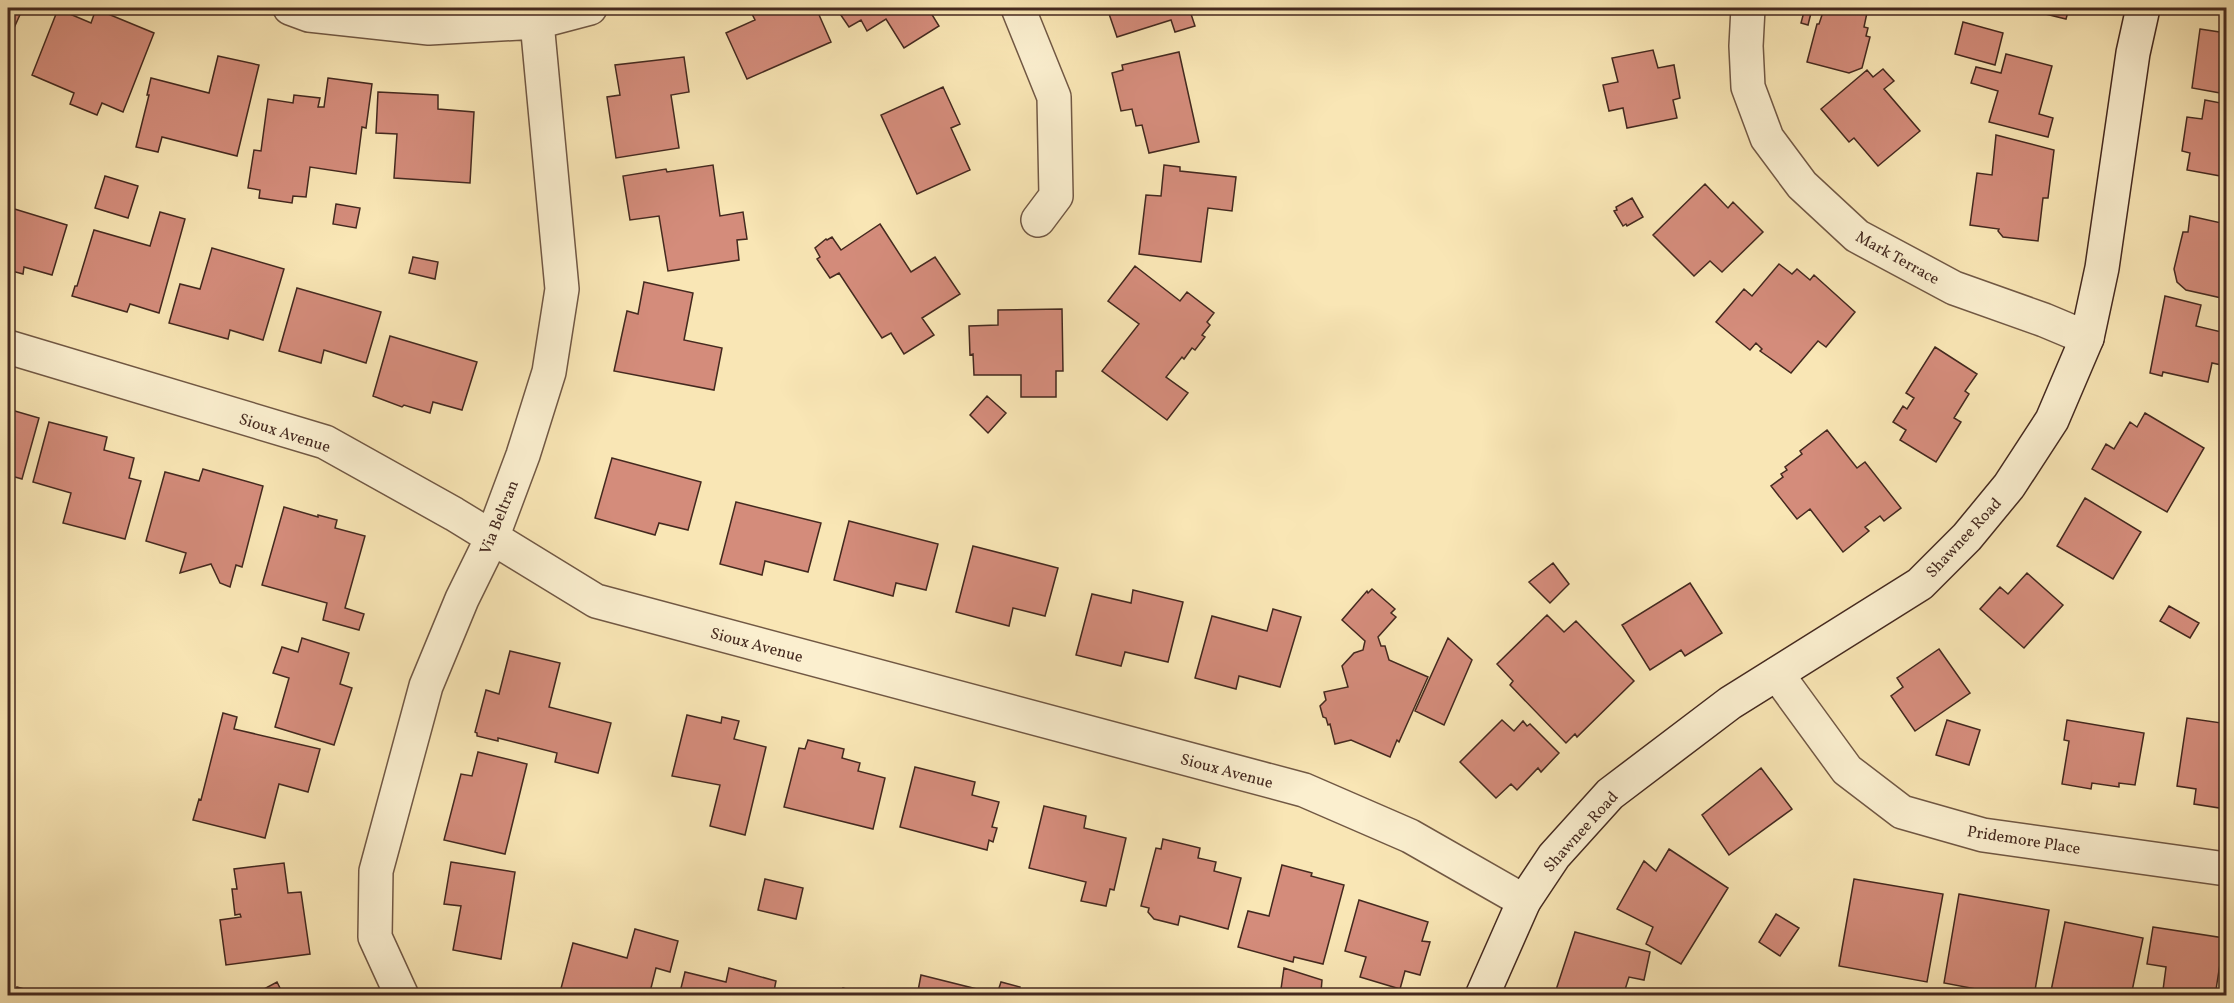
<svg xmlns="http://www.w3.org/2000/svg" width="2234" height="1003" viewBox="0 0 2234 1003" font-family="Vollkorn,serif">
  <rect width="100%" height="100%" fill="#f9e6b5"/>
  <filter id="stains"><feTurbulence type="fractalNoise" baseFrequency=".00333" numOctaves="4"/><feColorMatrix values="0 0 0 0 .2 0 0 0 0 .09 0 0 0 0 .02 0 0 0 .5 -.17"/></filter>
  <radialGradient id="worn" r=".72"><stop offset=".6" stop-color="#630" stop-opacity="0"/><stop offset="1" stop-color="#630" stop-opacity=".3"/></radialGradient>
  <path fill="#d48c7b" stroke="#44291f" stroke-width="1.5" d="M8,8H23L9,39H8Z
    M749,8H816L831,42L747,79L726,33L755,20Z
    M836,8H928L939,26L904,48L886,19L867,31L861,20L849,27Z
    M1107,8H1189L1195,26L1175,32L1171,20L1117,37Z
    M1805,8H1868L1864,27L1868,28L1866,36L1870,37L1862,68L1849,73L1807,62L1817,24H1819L1823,12L1812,9L1808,25L1801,23Z
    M2021,8H2069L2066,19Z
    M58,9L91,23L96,9L154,33L123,112L102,103L97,115L70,104L74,93L32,75Z
    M1963,22L2003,33L1995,65L1955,54Z
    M2200,29L2226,33V94L2192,88Z
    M1653,50L1658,68L1674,65L1680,98L1673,100L1677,118L1627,128L1623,108L1609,111L1603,85L1618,82L1612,58Z
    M1179,52L1199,142L1149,153L1142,125L1136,126L1132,109L1121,111L1112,73L1123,70L1122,65Z
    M2006,54L2052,66L2039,114L2053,118L2048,137L1989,122L1998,91L1971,83L1976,67L2001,73Z
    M218,56L259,65L237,156L162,137L158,152L136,147L149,95H147L151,78L209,93Z
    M684,57L689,92L671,95L679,148L616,158L607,97L620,95L615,65Z
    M1883,69L1894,81L1884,89L1920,131L1878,166L1854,138L1849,142L1821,109L1867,70L1873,77Z
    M328,78L372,84L366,128L362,127L356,174L310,167L306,197L293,196L292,203L259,198L260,190L248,188L254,150L261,151L268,99L293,103L294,95L320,98L318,107H324Z
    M943,87L960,124L951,128L970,170L917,194L881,115Z
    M378,92L438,95V109L474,112L470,183L394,178L397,134L376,133Z
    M2205,100L2226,104V177L2187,170L2190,153L2182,151L2187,117L2202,119Z
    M1996,135L2054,150L2048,198H2043L2038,241L2003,237L1998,231L1999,229L1970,225L1977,173L1992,175Z
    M713,165L720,216L743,212L747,239L737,240L739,260L668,271L659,216L630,220L623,176L666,169L667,172Z
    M1164,165L1180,167V171L1236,177L1232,211L1208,208L1201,262L1139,254L1146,195L1161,196Z
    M105,176L138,186L128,218L95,208Z
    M1705,184L1728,208L1733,202L1763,232L1722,272L1710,261L1694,276L1653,235Z
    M1632,198L1643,217L1627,226L1626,224L1623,226L1614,211L1617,210L1616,207Z
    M336,204L360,208L356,228L333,224Z
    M8,207L67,225L52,275L24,267L23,274L8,270Z
    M160,212L185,219L159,313L130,304L127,312L72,296L75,286H77L94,230L150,246Z
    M2190,216L2226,224V299L2186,290L2177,282L2174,269L2183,232H2188Z
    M880,224L911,272L935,257L960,294L922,318L934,335L904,354L891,333L882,338L839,273L830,278L817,259L820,257L815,248L826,239L827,240L832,237L841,250Z
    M212,248L284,269L263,340L230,330L228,339L169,323L180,284L200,289Z
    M413,257L438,262L435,279L409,273Z
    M1779,264L1792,274L1797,269L1810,280L1814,275L1855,312L1826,347L1818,341L1791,373L1760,351L1762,349L1756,343L1750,350L1716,322L1744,289L1752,296Z
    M1135,266L1180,301L1187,292L1214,313L1207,322L1210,325L1202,335L1205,337L1195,350L1192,348L1184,359L1182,357L1166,377L1188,393L1167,420L1102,371L1139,324L1108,301Z
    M644,282L693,293L684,340L722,348L714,390L614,371L627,311L638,314Z
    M297,288L381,312L366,363L324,350L321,363L279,351Z
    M2165,296L2201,305L2196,326L2226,333V366L2212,363L2208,382L2163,372L2162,376L2150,373Z
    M1062,309L1063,371H1056V397H1021V375H974L973,354L970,355L969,326L998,325V310Z
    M390,336L477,362L462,410L433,402L430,413L404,405L402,407L373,396Z
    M1935,347L1977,374L1965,391L1969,394L1954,418L1961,422L1936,462L1900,440L1906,430L1893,422L1903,406L1907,409L1914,398L1906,393Z
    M987,396L1006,413L988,433L970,415Z
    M8,409L39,418L22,479L8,475Z
    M2145,413L2204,448L2167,512L2092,469L2106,444L2114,449L2130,422L2137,427Z
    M49,422L107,437L104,450L134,458L129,478L141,481L125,539L63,523L71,493L33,482Z
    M1827,430L1857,468L1865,462L1901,508L1884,521L1880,516L1865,527L1869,531L1843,552L1810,509L1797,519L1771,486L1783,477L1781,474L1787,470L1785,467L1802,454L1800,451Z
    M612,458L701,482L688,530L659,523L655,535L595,518Z
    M203,469L263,486L242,567L236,565L230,587L220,583L211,564L180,573L186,553L146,541L165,472L199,481Z
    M2085,498L2141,532L2113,579L2057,546Z
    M736,502L821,523L808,572L765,561L762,575L720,564Z
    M284,507L318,517V515L337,520L335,528L365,536L345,608L364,614L359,630L323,620L327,603L262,585Z
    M849,521L938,544L926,590L896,583L893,596L834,580Z
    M973,546L1058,568L1045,616L1013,608L1009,626L956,612Z
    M1553,563L1569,584L1550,603L1529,582Z
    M2027,573L2063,605L2024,648L1980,609L2000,587L2008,594Z
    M1690,583L1722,633L1685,656L1681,650L1650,670L1622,625Z
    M1372,589L1395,609L1391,613L1396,617L1378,637L1381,646H1385L1389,660L1428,677L1399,742L1397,740L1390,757L1351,740L1335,744L1330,724L1328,725L1326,718L1323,717L1320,706L1326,700L1324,692L1348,687L1342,666L1354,653L1363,650L1365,641L1342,620L1367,591L1368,593Z
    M1133,590L1183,602L1168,662L1125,652L1121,666L1076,655L1092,594L1131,603Z
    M2169,606L2199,623L2190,638L2160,621Z
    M1273,609L1301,617L1280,687L1239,676L1236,689L1195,678L1212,616L1267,631Z
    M1547,615L1564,632L1576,621L1634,681L1577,737L1575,734L1566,743L1510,685L1513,681L1497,664Z
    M302,638L349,653L340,684L352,688L334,745L275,727L289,678L273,673L282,647L298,652Z
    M1448,638L1472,660L1444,725L1415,711Z
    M1939,649L1970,693L1915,731L1891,696L1903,687L1897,678Z
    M510,651L560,663L549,707L611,723L598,773L555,762L557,753L498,738V741L477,736V733L475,732L486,690L499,694Z
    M223,713L237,717L234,729L320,749L308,792L279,784L265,838L193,820L199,799L201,800Z
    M2223,714L2226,715V809L2194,804L2196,789L2177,786L2187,718L2221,723Z
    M687,715L721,723L722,717L739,721L734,739L766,747L745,835L710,826L720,785L672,776Z
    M1502,720L1514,731L1523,721L1527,726L1530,724L1559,753L1541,772L1538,768L1517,790L1511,784L1496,798L1460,762Z
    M1947,720L1980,730L1969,765L1936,755Z
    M2067,720L2144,733L2135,785L2119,783V787L2092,783L2091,789L2062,784L2069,741L2064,740Z
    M808,740L844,749L842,758L860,763L858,771L885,778L873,829L784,807L799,748L805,749Z
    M478,752L527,764L505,854L444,840L461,774L472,776Z
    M915,767L975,782L972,795L999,802L992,827L997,828L993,842L989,840L987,850L900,827Z
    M1761,768L1792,809L1729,855L1702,815Z
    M1044,806L1086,816L1084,828L1126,838L1114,890L1110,889L1106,906L1081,901L1086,882L1029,868Z
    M1163,839L1200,848L1198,858L1216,862L1214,871L1241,878L1228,929L1180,916L1178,925L1154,919L1148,912L1149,908L1141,906L1156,848L1161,849Z
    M1669,849L1728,888L1681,964L1646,944L1653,927L1617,909L1644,861L1656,871Z
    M451,862L515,872L501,959L453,950L461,906L444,904Z
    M284,863L288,893L301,892L310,954L226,965L220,920L241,917L240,914L235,915L232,889H237L234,869Z
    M1282,865L1312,873L1311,876L1344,885L1323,964L1294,957L1293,962L1238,947L1248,911L1269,916Z
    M765,879L803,888L796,919L758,910Z
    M1854,879L1943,894L1927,982L1839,966Z
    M1959,894L2049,910L2034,996H2013L1944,983Z
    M1359,900L1428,922L1422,941L1430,942L1420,975L1405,971L1400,989L1360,977L1366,957L1345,951Z
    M1776,914L1799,928L1780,956L1759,942Z
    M2065,922L2143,938L2131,996H2075L2051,991Z
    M2153,927L2224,938L2215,996H2196L2163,990L2166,967L2147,964Z
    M635,929L678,941L670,972L656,968L649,996H559L573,943L627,958Z
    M1575,932L1650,952L1644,980L1629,977L1623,996H1554Z
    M729,968L776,981L773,996H679L685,972L726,982Z
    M1284,968L1322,980L1321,992L1358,996H1311L1281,989Z
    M921,975L997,994L1001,982L1020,987L1018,996H917Z
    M277,982L284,996H251Z
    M17,987L48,996H15Z
    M843,988L870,996H841Z"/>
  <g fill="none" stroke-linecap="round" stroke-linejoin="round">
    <g stroke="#715844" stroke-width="36">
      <path id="street" d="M290,8L309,15L429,28L537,22L590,8
        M1018,8L1054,97L1056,196L1038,220
        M1748,8L1746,46L1748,87L1767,138L1802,185L1857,236L1954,288L2044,320L2087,338
        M8,347L325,442L454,514L596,601L1304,790L1410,836L1524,901
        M1777,674L1847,770L1902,812L1983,835L2226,869
        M402,996L375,937L376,871L426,686L462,599L492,538L523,455L549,372L562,289L537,22"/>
    </g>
    <g stroke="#44291f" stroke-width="36">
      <path id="secondary" d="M1482,996L1524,901L1554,856L1610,794L1730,703L1920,584L1967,537L2009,486L2052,420L2087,338L2102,268L2133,53L2143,8"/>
    </g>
    <use href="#street" stroke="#fbefcf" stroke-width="33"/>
    <use href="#secondary" stroke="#fbefcf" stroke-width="33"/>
  </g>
  <g text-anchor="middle" stroke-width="6" stroke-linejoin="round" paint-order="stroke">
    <g font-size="16" fill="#44291f" stroke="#fbefcf">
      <text transform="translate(1898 257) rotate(29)" y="6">Mark Terrace</text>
      <text transform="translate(285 432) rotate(18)" y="6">Sioux Avenue</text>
      <text transform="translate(498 517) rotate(-68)" y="6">Via Beltran</text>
      <text transform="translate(1963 537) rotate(-47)" y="6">Shawnee Road</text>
      <text transform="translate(757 644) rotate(15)" y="6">Sioux Avenue</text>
      <text transform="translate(1227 770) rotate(15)" y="6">Sioux Avenue</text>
      <text transform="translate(1580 831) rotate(-48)" y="6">Shawnee Road</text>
      <text transform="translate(2024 839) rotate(9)" y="6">Pridemore Place</text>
    </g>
  </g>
  <rect width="2234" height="1003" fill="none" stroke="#f9e6b5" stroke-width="30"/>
  <rect x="9" y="9" width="2216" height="985" fill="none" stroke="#44291f" stroke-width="3"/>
  <rect x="15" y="15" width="2204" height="973" fill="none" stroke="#44291f" stroke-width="1.5"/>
  <rect width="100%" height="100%" filter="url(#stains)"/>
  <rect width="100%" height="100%" fill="url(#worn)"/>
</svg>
